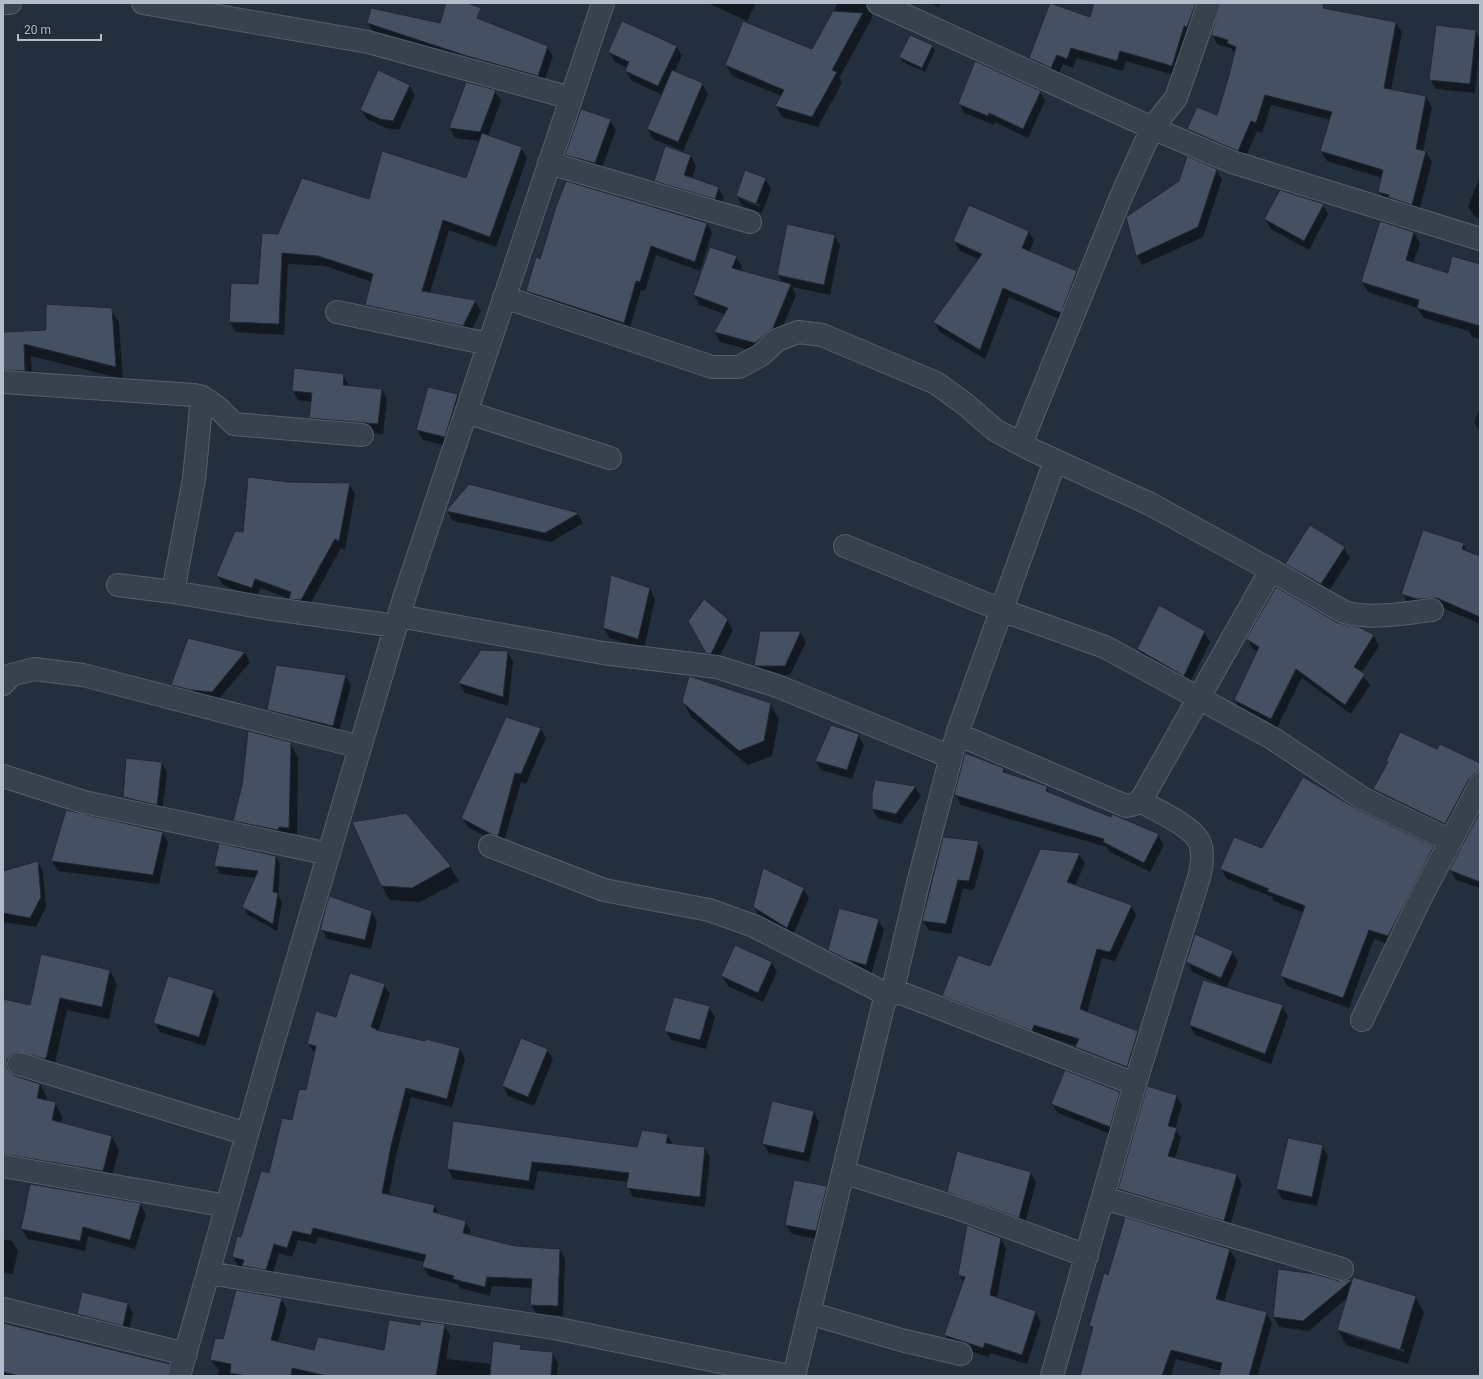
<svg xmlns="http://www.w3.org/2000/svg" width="1483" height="1379" viewBox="0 0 1483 1379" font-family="Roboto,sans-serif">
  <rect width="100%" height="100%" fill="#242f3e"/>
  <path fill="#0007" fill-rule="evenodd" d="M708,3H756L747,21Z
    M838,3H878L872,8V18L839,78L842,83L818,127L782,117L776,106L782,96L732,76L726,65L812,50Z
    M930,3H940L939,7Z
    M1095,3H1208L1178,76L1126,61L1123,71L1077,58L1073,68L1063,64L1057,78L1036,68L1030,58L1091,19Z
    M1222,3H1293L1396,23L1402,33L1391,90L1426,97L1432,107L1423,151L1426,152L1432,162L1418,215L1385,202L1379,192L1382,178L1327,161L1321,151L1331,120L1271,105L1262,133L1257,131L1244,161L1194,140L1188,129L1217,117L1235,54L1231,48L1218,45L1212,35Z
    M368,23L547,47L553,56L543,84L473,65L373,32Z
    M1475,31L1480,39V47L1475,93L1436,89L1430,79Z
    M676,46L682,56L674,72L702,84L708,94L683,151L653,139L648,129L663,95L632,81L626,71L628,68L615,62L609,52Z
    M932,46L935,51L925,72L903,62L900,57Z
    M409,85L415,95L399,130L386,128L367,119L361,109Z
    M495,91L501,101L488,136L521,148L527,158L496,247L449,230L430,293L475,301L481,311L469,336L372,315L366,305L372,282L325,266L288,264L284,335L236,332L230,322L259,285L278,235L370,200L467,180L480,141L455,138L450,128Z
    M1040,92L1045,101L1028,138L995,122L994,125L964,113L959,103Z
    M610,120L616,130L600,173L572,164L566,155Z
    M691,156L696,166L692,179L718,187L724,197L721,208L660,190L655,181Z
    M1188,158L1217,170L1222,180L1203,237L1142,265L1137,256L1180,181Z
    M1480,177V219L1474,216L1468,206Z
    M765,179L771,188L762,213L742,206L737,196ZM743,198L761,205L760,207L743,200Z
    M1322,204L1328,214L1309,250L1271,229L1265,219Z
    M707,223L712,233L700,271L656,255L645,291L641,290L629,331L532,300L527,291L541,260Z
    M1029,232L1034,241L1029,252L1077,272L1082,282L1066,322L1009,297L985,359L940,332L934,322L979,259L960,251L954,241Z
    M1414,233L1420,243L1413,263L1448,274L1480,265V339L1472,337L1469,331L1424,318L1417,308L1368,292L1362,282Z
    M835,236L840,245L830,295L792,287L796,295L778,338L761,353L720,342L715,332L725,314L699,305L694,295L711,248L736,257L742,267L740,271L782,283L778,275Z
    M111,309L119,322L123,379L31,356L32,384L3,385V333L47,331Z
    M343,375L349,386L382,390L387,399L383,434L316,427L310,418L312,402L298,400L293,391Z
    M457,395L463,405L450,447L423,440L417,430Z
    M1480,409V433L1474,422Z
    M289,483L349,484L355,494L345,550L341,548L307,610L296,608L290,599L260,588L257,598L223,585L217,575L244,534Z
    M469,485L578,514L583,523L551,542L453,521L447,511Z
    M1463,544L1468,552L1480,557V624L1443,608L1423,609L1408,604L1403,594Z
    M1344,548L1350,558L1327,594L1292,574L1287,564Z
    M650,589L655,599L644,649L610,638L604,628Z
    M727,620L733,630L716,663H713L707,653Z
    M1338,624L1359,628L1374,636L1379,646L1361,673L1370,685L1351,714L1302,678L1277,728L1240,710L1235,700L1258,652L1253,649L1247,639Z
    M800,632L806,642L790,675H760L755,665Z
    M1204,632L1210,642L1189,685L1144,658L1138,649Z
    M188,639L245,653L250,662L217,701L178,695L172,685Z
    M482,651L508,652L513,662L508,706L465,693L459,683Z
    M346,676L351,685L338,735L274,720L268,710Z
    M683,702L770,704L779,719L772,756L748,765L691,717Z
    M540,728L546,738L526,784L521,782L503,845L497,843L468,827L462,817Z
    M858,735L864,745L852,779L821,770L816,761Z
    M290,743L298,758L297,842L243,835L234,821Z
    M1438,750L1480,764V784L1451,833L1380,799L1374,789Z
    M127,759L161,762L167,772L162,814L129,807L124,797Z
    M1003,768L1007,774L1046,787L1050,794L1111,819L1113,816L1158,835L1164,845L1150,872L1110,852L1107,847L961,805L955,795Z
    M915,787L921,796L901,824L878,818L872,809Z
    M1356,810L1433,847L1438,857L1394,946L1374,939L1349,1008L1287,986L1282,976L1304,913L1274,901L1272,897L1227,879L1221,869Z
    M405,814L450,867L459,881L420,902L390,900L381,885Z
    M1480,814V888L1456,880L1450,870Z
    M162,832L168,842L159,884L58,871L52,861Z
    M978,842L984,852L974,890L963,889L951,934L929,930L923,921Z
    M1079,854L1085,863L1075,886L1131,906L1136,915L1115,961L1102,958L1087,1013L1138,1032L1143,1041L1132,1076L1082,1057L1077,1046L1039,1034L1037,1039L949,1005L943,995L990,968Z
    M276,856L280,865L278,895L282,902L277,931L248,915L244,907L256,878L220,874L216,866Z
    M38,862L43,872L46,907L36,927L3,922V874Z
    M803,889L809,898L792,937L760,917L754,907Z
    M372,912L377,922L371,949L327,939L322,929Z
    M878,920L884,930L871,975L835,960L829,950Z
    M1232,952L1238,962L1226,988L1282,1006L1288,1016L1271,1064L1195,1035L1190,1025L1225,987L1193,972L1187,962Z
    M771,962L777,972L763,1002L728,986L722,976Z
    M110,971L117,984L109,1019L67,1010L53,1072L14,1073V1076L40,1084L47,1097L46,1101L55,1103L62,1116L61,1124L112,1137L119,1150L110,1183L3,1168V1007H30Z
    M384,985L390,994L378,1032L426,1043L427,1040L460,1049L465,1059L452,1107L411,1097L396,1156L389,1195L434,1205L439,1214L465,1222L471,1231L469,1236L515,1247L560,1250L565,1259L563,1316L537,1314L531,1305L532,1288L492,1286L490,1296L460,1288L457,1284L429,1276L423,1267L425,1262L318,1237L316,1244L298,1240L292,1257L279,1253L271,1279L238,1266L233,1257L307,1091L316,1054L308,1044L336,1018Z
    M213,991L219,1000L205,1046L160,1032L155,1023Z
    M709,1007L715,1017L706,1049L671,1040L665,1030Z
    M547,1050L553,1059L534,1106L508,1096L503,1086Z
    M1119,1092L1125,1102L1115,1136L1058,1113L1052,1104Z
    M1176,1096L1182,1105L1175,1129L1181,1138L1175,1158L1237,1175L1242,1184L1229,1229L1124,1198L1119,1189Z
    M814,1112L819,1122L809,1162L769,1153L763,1143Z
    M667,1135L673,1144L704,1148L710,1157L705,1207L633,1197L628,1187V1182L538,1171L534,1190L453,1179L448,1169L637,1148Z
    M1322,1146L1328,1156L1317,1206L1282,1199L1277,1189Z
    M1030,1172L1036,1182L1024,1227L953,1201L948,1191Z
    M31,1185L140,1204L146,1214L135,1249L88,1236L85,1251L28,1239L22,1229Z
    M826,1187L832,1197L821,1240L792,1234L786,1225Z
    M1000,1238L1006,1248L997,1298L1035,1312L1041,1322L1027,1364L990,1353L988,1357L951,1345L945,1335L964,1283L959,1275Z
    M3,1239L12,1241L18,1251L13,1274L3,1272Z
    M1230,1250L1236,1260L1224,1302L1266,1313L1272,1323L1258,1374L1264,1376H1220L1221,1371L1176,1359L1171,1376H1081L1093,1331L1090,1326L1109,1276Z
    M1352,1280L1415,1297L1424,1312L1408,1364L1346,1345L1338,1330L1348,1297L1309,1331L1279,1327L1274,1317L1339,1282ZM1348,1333L1405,1350L1404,1352L1348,1335Z
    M281,1299L287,1309L278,1342L315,1351L384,1352L420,1326L444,1325L450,1335L446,1359L492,1364L520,1346L523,1351L552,1353L558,1363L557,1376H218L219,1370L211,1360L224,1340Z
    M128,1304L133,1313L128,1335L84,1324L78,1314Z
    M3,1324L166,1376H3Z"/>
  <path fill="#455162" stroke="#1f2835" d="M446,3H467L481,8L477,18L548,46L538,76L467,56L367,23L371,8L440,23Z
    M1050,3L1090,17L1094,3H1196L1187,27L1184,26L1172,66L1120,51L1117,61L1071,48L1067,59L1057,55L1051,68L1029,58Z
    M1221,3H1324L1323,8L1396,22L1384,88L1426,96L1416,149L1426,151L1412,205L1388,197L1389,195L1378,192L1383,170L1320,151L1332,112L1265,95L1256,123L1251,121L1238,151L1187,129L1197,107L1217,115L1228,79L1236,47L1227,43L1228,40L1211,35Z
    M833,11L863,13L832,70L837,72L812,117L775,106L784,90L725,65L743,21L812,49Z
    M622,21L677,46L658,86L625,71L629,62L608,52Z
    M1436,25L1476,30L1470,84L1429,80Z
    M910,35L933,45L922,68L899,57Z
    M975,61L1041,91L1023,129L989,113L988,116L958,104Z
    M378,70L410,85L393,121L380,119L360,110Z
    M672,70L703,83L678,142L647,129Z
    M466,82L496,90L480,132L449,128Z
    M581,109L611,119L595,163L565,155Z
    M482,133L522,147L490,237L443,220L422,291L476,300L463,326L365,305L373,274L318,256L282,253L279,324L229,322L231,283L258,284L262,233L278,234L302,178L369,199L382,151L466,178Z
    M665,146L691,155L684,175L719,187L715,199L654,181Z
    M1187,156L1217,169L1198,227L1136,256L1126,217L1179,181Z
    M745,170L766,178L756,204L736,196Z
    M566,181L707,223L695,262L651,246L640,282L636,281L624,323L526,291L536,257L540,259L556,207Z
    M1280,190L1324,204L1304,241L1264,219Z
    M969,205L1029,231L1022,248L1077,271L1061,313L1003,288L980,350L933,322L982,254L953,241Z
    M1380,221L1414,232L1406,260L1448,273L1452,256L1480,264V326L1417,308L1419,300L1361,282Z
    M787,224L835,235L824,285L777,275Z
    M710,247L737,256L732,268L791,284L773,328L755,343L714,332L728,308L693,295Z
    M46,304L112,308L116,367L24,344L25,371L3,370V332L46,330Z
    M294,368L344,374L343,385L382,389L378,424L309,418L312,393L292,391Z
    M428,387L458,394L445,437L416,430Z
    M248,477L289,482L350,483L339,541L335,539L301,600L289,599L291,592L255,579L252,588L216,576L235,531L243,532Z
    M469,484L579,513L545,533L446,511Z
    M1310,525L1345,547L1321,584L1285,564Z
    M1423,530L1464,543L1462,549L1480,556V617L1437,598L1417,599L1401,594Z
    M611,575L650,588L638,639L603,628Z
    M1276,587L1338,623L1359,627L1374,635L1354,667L1365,674L1345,705L1296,669L1271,719L1234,700L1259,647L1246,639Z
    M704,599L728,619L711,654L706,653L688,621Z
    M1159,605L1205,631L1184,676L1137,649Z
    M760,631H801L785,666H754Z
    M188,638L245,652L212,692L191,690L171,685Z
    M481,650L508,651L503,697L458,683Z
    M276,665L346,675L333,726L267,710Z
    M689,676L771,703L764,741L739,751L682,702Z
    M506,717L541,728L521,774L515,773L498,836L491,834L461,818Z
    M831,725L859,734L847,770L815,761Z
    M248,731L291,742L289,828L279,827L278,830L233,821L242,785Z
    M1400,732L1437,749L1440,744L1480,763V773L1474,774L1469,779L1445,824L1373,789L1388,762L1386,761Z
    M965,753L1004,768L1003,772L1047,786L1046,791L1111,817L1112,814L1159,834L1144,863L1103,842L1104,839L954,795Z
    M126,758L162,762L157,805L123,797Z
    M1303,777L1357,809L1434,846L1388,936L1369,930L1343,998L1280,976L1305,906L1267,891L1269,889L1220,869L1234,837L1262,848Z
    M875,780L916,786L896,814L872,809V794Z
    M66,810L163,832L153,875L51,861Z
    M1480,812V882L1449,870Z
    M406,813L451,866L412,888L381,886L352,822Z
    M943,837L979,841L969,881L958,880L946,924L922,921Z
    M219,843L276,856L273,892L278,893L273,924L242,907L258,871L214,866Z
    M1040,849L1080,853L1067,882L1132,905L1110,952L1097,949L1080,1009L1138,1031L1127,1067L1075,1047L1079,1039L1034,1025L1032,1031L942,996L958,955L990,966Z
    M38,861L41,897L30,918L3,913V871Z
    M763,868L804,888L787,928L753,907Z
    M329,896L372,911L365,940L320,930Z
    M839,908L879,919L866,965L848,960L828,950Z
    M1195,934L1233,951L1221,978L1186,962Z
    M735,945L772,962L758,993L721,976Z
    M41,954L110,970L102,1007L60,998L46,1059L17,1052L11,1055L7,1060V1067L10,1072L15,1076L40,1084L37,1098L56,1102L52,1120L112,1136L103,1171L3,1154V999L30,1005Z
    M350,973L385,984L371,1027L376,1029V1030L425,1041L426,1039L460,1048L447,1099L406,1088L391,1146L382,1193L435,1205L433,1212L466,1221L463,1233L515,1246L560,1249L558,1306L530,1305L532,1279L487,1277L485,1287L453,1279L454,1276L422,1267L426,1255L313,1228L311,1235L293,1231L287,1248L274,1244L266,1270L242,1266L244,1260L232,1257L237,1236L241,1237L261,1171L269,1173L282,1118L292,1120L299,1089L306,1090L316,1046L307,1044L316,1011L336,1017Z
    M168,976L214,990L199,1037L153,1023Z
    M1203,980L1283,1005L1265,1054L1189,1025Z
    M674,997L710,1006L700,1040L664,1031Z
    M521,1038L548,1049L528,1097L502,1086Z
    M1065,1070L1120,1092L1110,1127L1051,1104Z
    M1147,1086L1177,1095L1168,1126L1177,1128L1168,1156L1237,1174L1224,1221L1118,1189Z
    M772,1101L814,1111L804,1153L762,1144Z
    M453,1121L637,1147L642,1130L668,1134L666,1143L705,1147L700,1197L626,1188L629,1173L573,1166L532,1162L529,1181L447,1169Z
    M1288,1138L1323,1145L1312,1197L1276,1189Z
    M957,1151L1031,1172L1019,1218L947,1192Z
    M794,1180L827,1186L816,1231L785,1225Z
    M30,1184L141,1203L130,1240L83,1227L80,1241L21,1229Z
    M1125,1217L1230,1249L1216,1299L1267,1312L1249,1376H1219L1222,1363L1171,1350L1162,1376H1080L1093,1327L1089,1326L1104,1273L1108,1275Z
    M967,1225L1001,1238L990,1295L1036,1311L1022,1355L985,1343L983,1348L944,1335L965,1277L958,1275Z
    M1278,1269L1315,1274L1339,1281L1353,1279L1303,1321L1273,1317Z
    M1353,1277L1416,1296L1400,1350L1337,1330Z
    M236,1290L282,1298L271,1340L314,1350L318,1337L384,1350L389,1320L420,1325V1321L445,1324L436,1376H327L292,1368L291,1376H247L230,1373L231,1364L210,1360L215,1338L223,1339Z
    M82,1292L128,1303L123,1326L77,1314Z
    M3,1323L170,1364L167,1376H19L3,1372Z
    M493,1341L521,1345L520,1349L553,1352L551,1376H490Z"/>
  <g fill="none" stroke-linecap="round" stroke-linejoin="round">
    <g stroke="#565f6c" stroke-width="24">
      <path id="street" d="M3,3H10
        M143,3L368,42L571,98
        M878,3L1152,128L1120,199L1021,444
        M1209,3L1176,98L1152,128L1232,162L1480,239
        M549,163L750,222
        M504,297L712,367H739L761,355L777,340L798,332L822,335L936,383L965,404L995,430L1030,449L1150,504L1271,570L1344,612C1372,620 1404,613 1432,610
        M337,312L489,344
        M3,382L194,395L202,397L217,407L234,424L362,435
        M466,412L610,458
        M845,546L1001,610L1105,647L1272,738L1362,798L1451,841
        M118,585L173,592L266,608L396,626
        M173,592L194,479L202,397
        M399,616L603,653L717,667L777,686L951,757
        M3,684L11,675L34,669L83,675L360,747
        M957,734L1126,806C1134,805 1139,803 1144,795L1271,570
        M3,776L84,802L329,854
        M490,846L604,890L709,910L754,926L888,995
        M892,993L919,879L957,734L1055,461
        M1362,1020L1419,901L1480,785
        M19,1064L247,1134
        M3,1166L227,1206
        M843,1172L957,1208L1087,1256
        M1104,1198L1342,1269
        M209,1273L407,1306L554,1328L789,1376
        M3,1309L186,1354
        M809,1313L901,1340L961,1354
        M179,1376L270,1053L405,595L603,3
        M794,1376L883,1006L888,995L901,993L1135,1084
        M1052,1376L1135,1084L1200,874C1202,864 1204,851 1199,841C1189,824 1157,811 1140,801"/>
    </g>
    <use href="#street" stroke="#38414e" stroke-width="22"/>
  </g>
  <rect width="1483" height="1379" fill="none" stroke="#b4bcc9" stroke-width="8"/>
  <path d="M18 34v6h83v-6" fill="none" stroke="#b4bcc9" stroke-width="2"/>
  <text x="24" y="34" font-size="12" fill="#b4bcc9" stroke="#1d2633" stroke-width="3" paint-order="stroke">20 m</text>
</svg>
